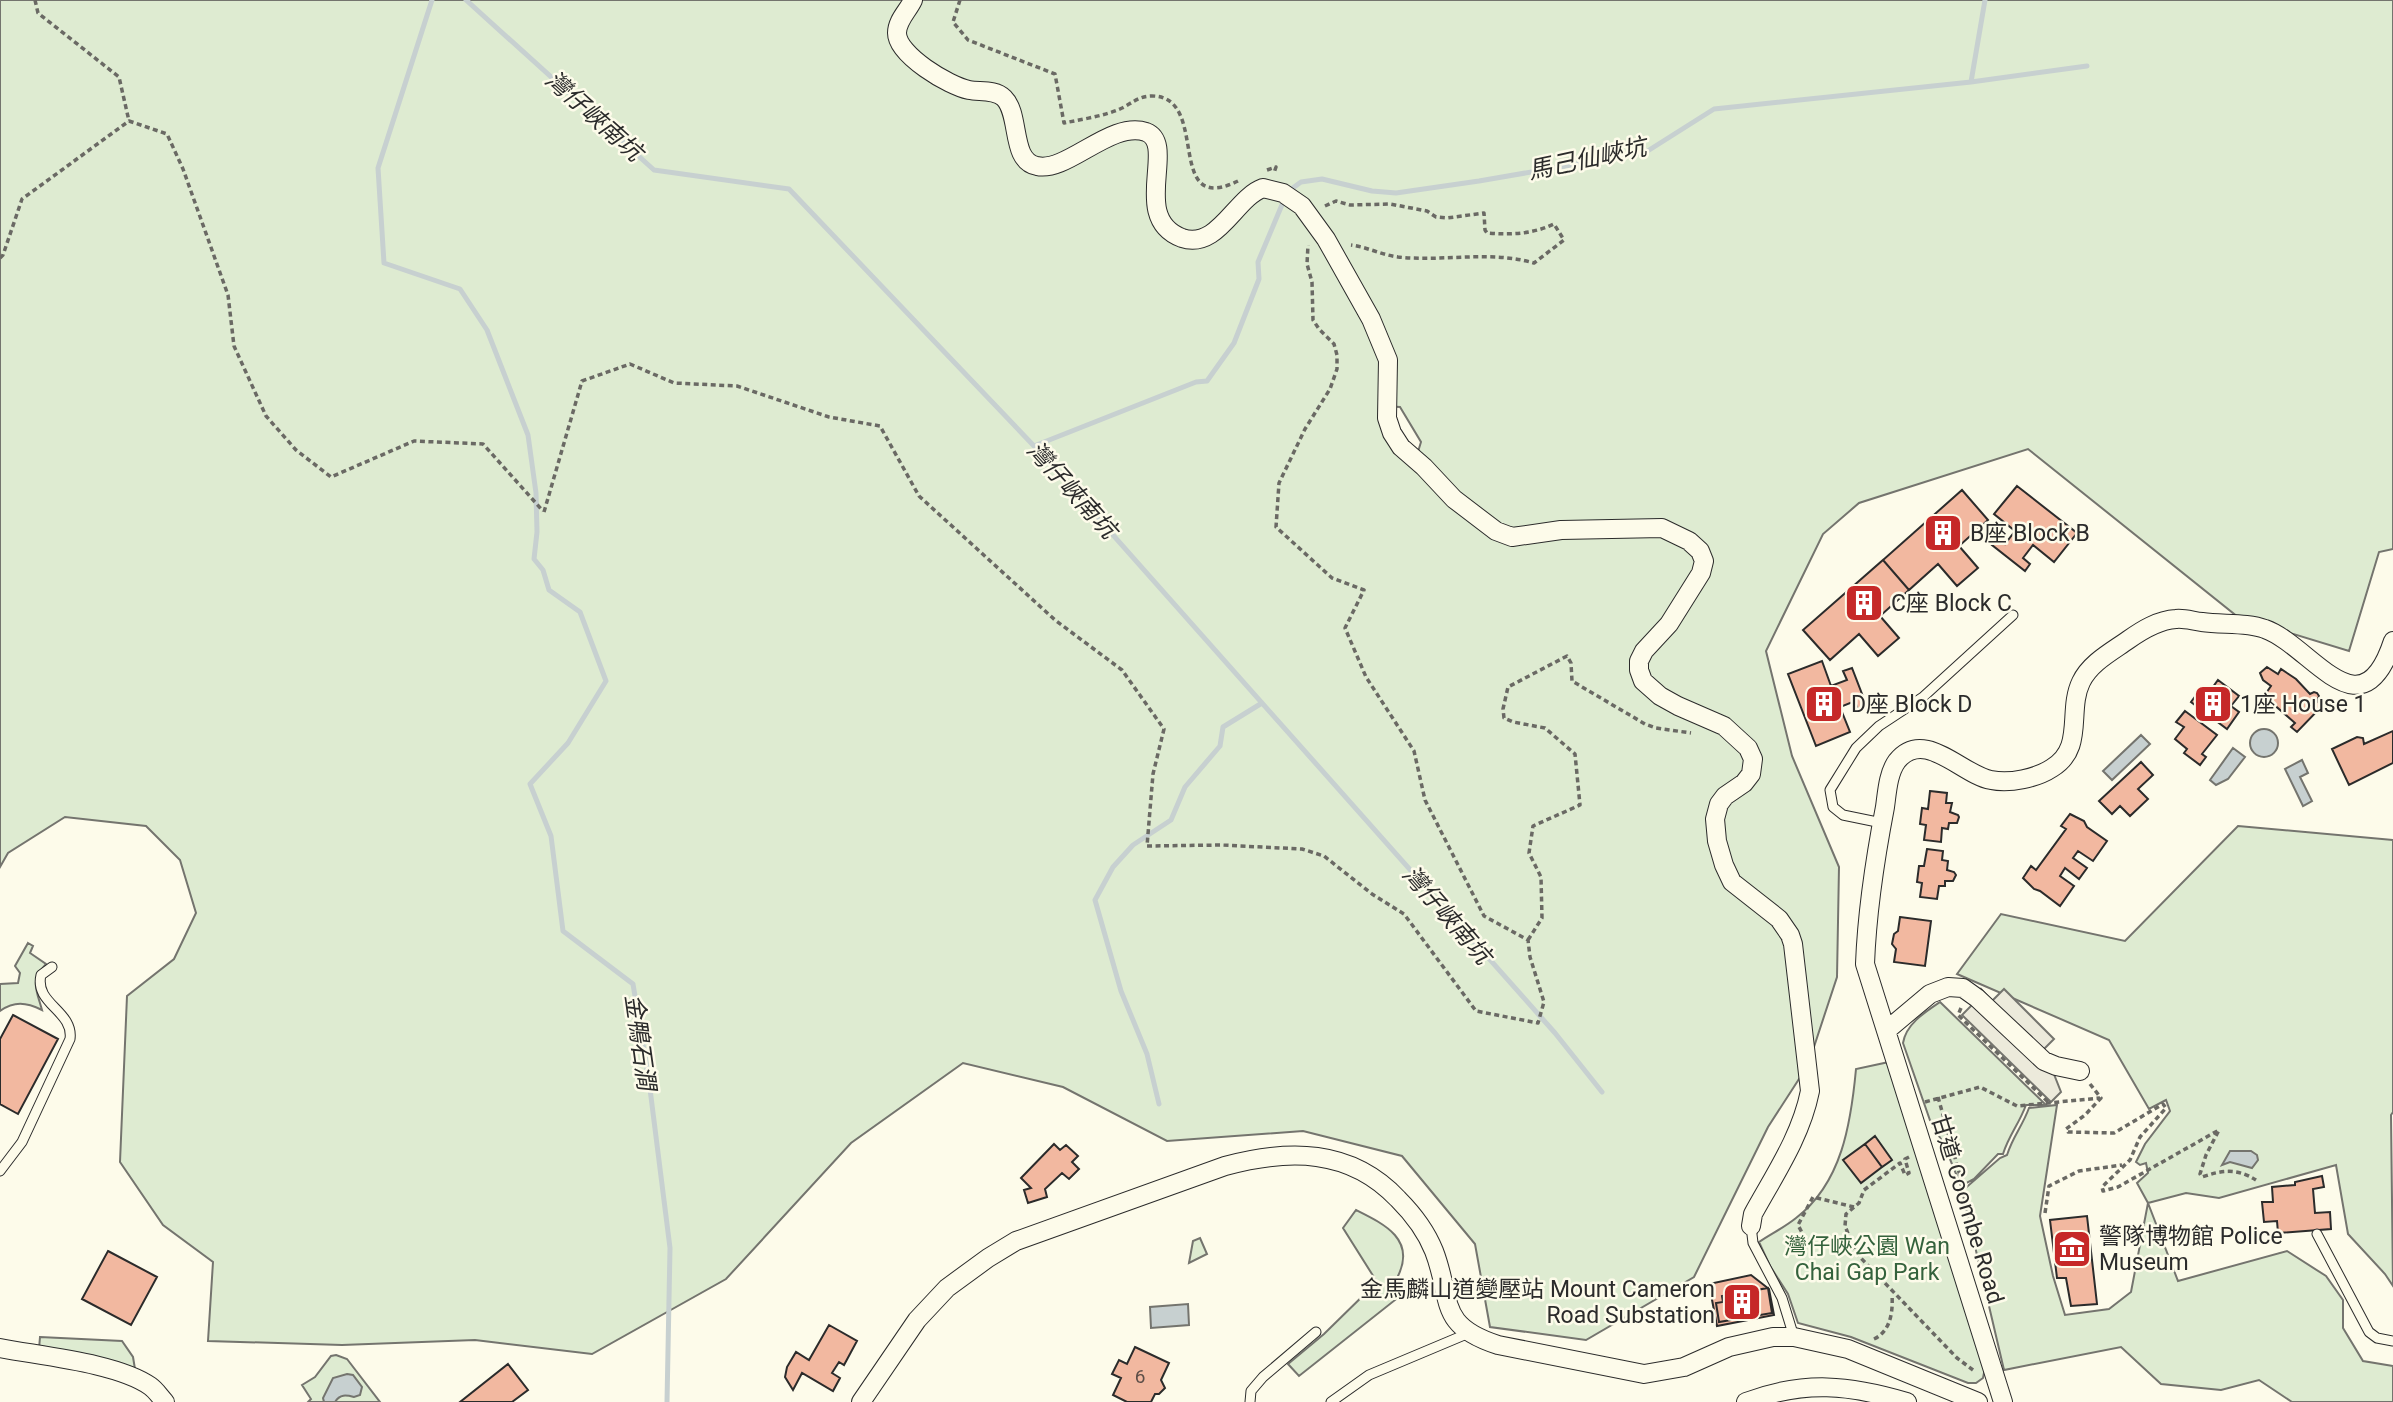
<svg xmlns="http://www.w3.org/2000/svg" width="2393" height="1402" viewBox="0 0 2393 1402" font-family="Roboto,'Noto Sans TC',sans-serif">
  <rect width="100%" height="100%" fill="#fdfbea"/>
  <path fill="#deebd1" stroke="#74746e" stroke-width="2" fill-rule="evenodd" d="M0,0H2393V549L2379,552L2349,651L2238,617L2028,449L1859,503L1823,534L1766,651L1792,756L1839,867L1837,977L1808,1065L1768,1127L1694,1277L1586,1340L1490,1327L1475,1244L1402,1156L1303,1131L1167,1141L1063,1087L963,1063L851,1143L726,1279L592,1354L475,1340L342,1345L208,1341L213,1262L163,1225L120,1162L127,996L174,959L196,913L180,860L146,826L65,817L8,853L0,867ZM1383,406L1400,407L1421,442L1417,455L1409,458C1381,443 1383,437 1383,406Z
    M2238,826L2393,840V1112L2391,1115L2393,1286L2385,1274L2348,1234L2336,1165L2219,1198L2186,1193L2148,1203L2178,1281L2287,1251L2326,1276L2343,1300V1328L2363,1361L2393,1366V1402H2292L2259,1380L2221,1390L2161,1384L2121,1347L2004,1370L1962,1191L2000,1158L2007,1155C2013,1136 2022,1127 2029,1108L2057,1105L2040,1216L2053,1276L2065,1315L2109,1309L2131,1292L2148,1203L2137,1183L2148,1173L2146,1163L2140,1165L2136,1162L2145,1144L2170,1111L2166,1100L2149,1109L2109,1040L1957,974L2001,914L2125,941Z
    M28,943L33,946L30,953L46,964C30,982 36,988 42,1010C26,1002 14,1001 0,1011V984L18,983L20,973L15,966Z
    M1940,1002L2046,1105H2026C2019,1124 2009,1135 2003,1154H1998L1974,1179L1961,1186L1943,1142L1932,1126L1903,1043C1906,1024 1925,1012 1940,1002Z
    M1889,1062L1985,1368L1983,1378L1976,1383H1968L1851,1337L1798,1323L1788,1294L1770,1266L1759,1242C1771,1234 1785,1227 1796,1218C1842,1183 1851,1123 1856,1069Z
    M1356,1210C1384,1224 1416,1239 1398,1276L1414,1285L1299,1376L1288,1364L1324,1334L1377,1282L1343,1228Z
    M1200,1238L1207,1254L1189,1263L1193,1241Z
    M40,1337L122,1341L133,1357L135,1369L39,1349Z
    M336,1355L347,1359L380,1402H308L311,1399L302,1385L315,1377L331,1356Z"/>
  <path fill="#eceadb" stroke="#74746e" stroke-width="2" d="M1981,989L1992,1001L2004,989L2054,1039L2044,1049L2061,1092L2051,1102L1962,1015L1971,1006Z"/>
  <path fill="#c7d0d0" stroke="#74746e" stroke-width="2" d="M2250 743a14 14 0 1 1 28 0a14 14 0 1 1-28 0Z
    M2141,735L2150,744L2112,780L2103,771Z
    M2233,748L2245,757L2228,779L2216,785L2210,780Z
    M2302,760L2308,773L2300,777L2312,801L2303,806L2285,769Z
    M2230,1151H2251L2257,1155L2258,1160L2252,1168L2230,1162L2222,1165Z
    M1188,1304L1189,1325L1151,1328L1150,1307Z
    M347,1374L353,1375L362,1387L360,1395L354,1397C346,1395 340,1394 335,1402H324L323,1398L333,1378Z"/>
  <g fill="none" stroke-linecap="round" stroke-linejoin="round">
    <path stroke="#c7d0d0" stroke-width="5" d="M432,0L378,168L384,263L460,289L487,330L528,435L536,493L537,532L534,559L543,570L549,590L580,612L606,681L568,743L530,784L551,836L563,931L633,984L649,1081L670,1248L667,1402
      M466,0L654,170L789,189L1034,446L1555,1033L1602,1092
      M1971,82L1985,0
      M1290,190L1301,182L1322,179L1372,191L1396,193L1479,181L1646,152L1714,109L1971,82L2087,66
      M1034,446L1196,382L1207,381L1234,343L1259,279L1258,262L1284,200
      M1159,1104L1147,1054L1121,991L1095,900L1113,867L1133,845L1171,820L1185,787L1220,746L1223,727L1262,703"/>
  </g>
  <path fill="#f2b8a0" stroke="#2b2b2b" stroke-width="2" d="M2017,486L2077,533L2054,562L2033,545L2023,558L2030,564L2025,571L1992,545L1998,538L2005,544L2015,531L1994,514Z
    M1962,490L1988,520L1959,546L1978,568L1957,586L1938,564L1909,590L1883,560Z
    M1883,560L1909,590L1880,616L1899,638L1878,656L1859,634L1830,660L1803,630Z
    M1822,661L1831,686L1847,680L1843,671L1852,668L1867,707L1858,710L1855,701L1840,707L1850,732L1816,746L1788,674Z
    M2267,667L2278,674L2281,669L2296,679L2310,694L2314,692L2317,693L2319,696L2317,701L2322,706L2297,732L2291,727L2295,723L2264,696L2271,686L2263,680L2260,673Z
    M2218,680L2239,696L2231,706L2239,712L2227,729L2191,702L2200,690L2207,695Z
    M2185,711L2217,735L2202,754L2206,757L2200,765L2184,753L2187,749L2175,739L2184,727L2176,722Z
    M2393,731V763L2349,785L2332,749L2357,737L2363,738L2364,744Z
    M2141,762L2153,775L2138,789L2148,799L2130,816L2120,806L2112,814L2099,801Z
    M1930,791L1947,793L1946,803H1952L1950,812L1958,815L1959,817L1957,823H1949L1948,829L1942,828L1941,842L1924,840L1926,825L1920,824L1922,808L1928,809Z
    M2070,814L2084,821L2087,827L2107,841L2093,861L2078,851L2073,858L2087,868L2079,879L2065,868L2060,876L2074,886L2060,906L2040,891L2034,889L2023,878L2031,866L2036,870L2066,829L2061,826Z
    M1927,849L1943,851L1942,860L1948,861L1947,870L1954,872L1956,875L1953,881H1945V886H1939L1937,899L1920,897L1922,883L1917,882L1919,866H1924Z
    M1900,917L1931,921L1925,966L1894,962L1896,949L1892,944L1894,934L1898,931Z
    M13,1015L58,1039L18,1114L0,1104V1039Z
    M1875,1136L1892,1160L1882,1167L1865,1144Z
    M1054,1144L1060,1150L1066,1145L1078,1156L1072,1162L1079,1169L1069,1179L1062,1173L1045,1189L1047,1197L1028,1203L1024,1190L1031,1188L1021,1178Z
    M1865,1144L1882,1167L1861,1183L1843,1160Z
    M2322,1176L2324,1187L2313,1189L2315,1213L2330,1212L2331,1229L2278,1233L2277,1221L2264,1222L2262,1202H2273L2272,1187L2295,1185V1182Z
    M2087,1216L2097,1304L2071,1306L2066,1278H2057L2050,1220Z
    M108,1251L157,1277L131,1325L82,1299Z
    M1751,1275L1769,1289L1774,1315L1717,1326L1709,1284Z
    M1768,1288L1772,1313L1719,1322L1716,1303L1723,1302L1722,1296Z
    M829,1325L857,1341L844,1365L839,1362L832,1373L840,1378L833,1391L802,1373L793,1390L785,1377L787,1367L796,1352L809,1360Z
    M1135,1347L1169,1363L1161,1380L1165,1388L1159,1394H1155L1151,1402H1127L1113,1395L1121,1378L1112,1374L1119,1360L1127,1364Z
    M508,1364L528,1390L512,1402H460Z"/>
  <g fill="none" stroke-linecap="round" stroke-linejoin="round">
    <g stroke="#2b2b2b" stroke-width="11">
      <path id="lane" d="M1882,823L1843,815L1833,807L1830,790L1856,748L1879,726L1923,697L2013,615
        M0,1171L22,1142L70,1039C74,1011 34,1004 41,975L52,967
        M1751,1226L1753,1243L1782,1298L1794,1337
        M2317,1234L2369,1332L2377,1338L2393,1341
        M1250,1402L1251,1391L1263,1377L1316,1332
        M1331,1402L1369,1375L1469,1333"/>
    </g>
    <g stroke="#2b2b2b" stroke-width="20">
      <path id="street" d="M913,0C908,11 897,20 897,33C897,55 949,86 969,90C980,92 995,89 1004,98C1021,115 1010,161 1037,166C1067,173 1111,120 1146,132C1178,144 1129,218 1182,238C1218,250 1235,198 1263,188L1283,193L1302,206L1326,239L1371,319L1388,360L1387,418L1392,433L1401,447L1424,467L1454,499L1496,531L1512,537L1561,530L1662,528L1689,541L1700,551L1704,561L1701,573L1669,624L1644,651L1639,661V670L1643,681L1660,696L1678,706L1724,726L1748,748L1753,759L1751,774L1744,783L1725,796L1719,804L1715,819L1717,841L1724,865L1732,882L1779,919L1790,935L1793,944L1810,1091C1801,1136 1775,1174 1753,1214L1751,1226
        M1887,1030L1930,994L1948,987L1963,988L1977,998L2044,1061L2056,1066L2080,1071
        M0,1348C41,1356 117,1363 150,1386C156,1390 160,1397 165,1402
        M861,1402L917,1320L947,1288L988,1258L1016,1241L1225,1166C1288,1149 1350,1148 1398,1199C1413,1214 1426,1231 1434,1251C1453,1300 1436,1325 1498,1345L1644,1374L1684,1367L1729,1347L1773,1337H1794L1848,1349L1978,1402
        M1746,1402C1804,1380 1850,1385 1907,1402
        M2003,1402L1865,964C1867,911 1875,859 1885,807C1887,793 1888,773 1897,761C1924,727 1962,775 1991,780C2010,784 2037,778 2052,768C2085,748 2067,711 2081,682C2090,663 2111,652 2128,640C2142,630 2158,620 2176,619C2184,618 2193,621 2202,622C2222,625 2247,622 2265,629C2312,646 2361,738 2393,641"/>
    </g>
    <path stroke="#6a6964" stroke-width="3.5" stroke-dasharray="5 3.5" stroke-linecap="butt" d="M35,0L38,13L119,77L129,121
      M960,0L953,22L968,40L1055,74L1064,123C1083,119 1105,116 1122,108C1132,103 1139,96 1152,96C1212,96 1162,220 1240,180
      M1267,170L1276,167L1274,173
      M1325,206L1336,201L1350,205L1390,204L1427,211L1436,217L1447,218L1484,213L1485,230L1487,233C1511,235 1533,234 1554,224L1564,240L1534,263C1489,250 1444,262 1398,257C1382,255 1367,247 1351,245
      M0,258L3,255L22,199L129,121L167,134L183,169L228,295L234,346L266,416L296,450L331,477L414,441L483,444L543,511
      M544,512L582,381L630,364L674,383L737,386L829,417L880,426L919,496L1055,620L1122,670L1164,729L1153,774L1147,846L1221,845L1302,849L1324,856L1372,894L1404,914L1476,1011L1538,1023L1544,1002L1530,957L1528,940L1484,916L1425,800L1414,751L1366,677L1345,628L1364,590L1332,578L1276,527L1279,483L1305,429L1330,389L1337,369V355L1334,344L1319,329L1313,320L1312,282L1307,264L1308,245
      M1528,940L1542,918L1541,877L1529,853L1533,826L1580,805L1575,754L1545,728L1513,722L1504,718L1503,709L1508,687L1567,656L1571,663L1572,681L1645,724L1656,728L1691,733
      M1961,1008L1958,1015L2048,1102
      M2090,1084L2101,1098L2085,1115L2066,1129L2068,1132L2114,1133L2163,1104L2166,1108L2140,1137L2130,1160L2106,1183L2102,1187L2103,1191L2118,1187L2219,1130L2206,1155L2200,1174L2202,1177C2222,1170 2237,1168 2256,1180
      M1938,1097L1973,1222
      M1925,1102L1980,1087L2017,1106L2100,1098
      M1909,1157L1905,1159L1909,1173L1905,1175L1900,1163L1864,1190L1859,1203L1846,1214L1845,1226L1856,1253L1957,1358L1973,1370
      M2045,1213L2049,1186L2079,1171L2122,1165
      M1852,1244L1841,1246H1809L1798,1225L1813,1197L1854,1207
      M1874,1339C1891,1331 1893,1311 1892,1295"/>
    <use href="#lane" stroke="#fdfbea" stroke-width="9"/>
    <use href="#street" stroke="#fdfbea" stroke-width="18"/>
  </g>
  <defs>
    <g id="building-square" transform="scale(2.0125)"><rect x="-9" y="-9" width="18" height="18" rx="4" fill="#c62828" stroke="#fdfbea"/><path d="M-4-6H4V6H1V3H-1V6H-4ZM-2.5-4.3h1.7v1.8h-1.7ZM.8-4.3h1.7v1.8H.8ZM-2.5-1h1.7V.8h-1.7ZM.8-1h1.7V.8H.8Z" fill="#fff"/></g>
    <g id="museum-square" transform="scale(2.0125)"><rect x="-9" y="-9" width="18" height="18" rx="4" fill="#c62828" stroke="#fdfbea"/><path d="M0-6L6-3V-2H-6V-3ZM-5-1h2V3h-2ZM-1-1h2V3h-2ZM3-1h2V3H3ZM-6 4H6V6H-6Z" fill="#fff"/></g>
  </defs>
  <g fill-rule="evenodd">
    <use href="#building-square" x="1943" y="533"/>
    <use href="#building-square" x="1864" y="603"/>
    <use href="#building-square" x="1824" y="704"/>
    <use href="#building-square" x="2213" y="704"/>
    <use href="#museum-square" x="2072" y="1249"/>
    <use href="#building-square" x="1742" y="1302"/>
  </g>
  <g text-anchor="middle" stroke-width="5" stroke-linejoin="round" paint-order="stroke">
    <g font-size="19" fill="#5d4e48">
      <text x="1140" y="1383">6</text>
    </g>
    <g font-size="23" fill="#2b2b2b" stroke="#fdfbea" text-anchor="start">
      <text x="1970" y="541">B座 Block B</text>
      <text x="1891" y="611">C座 Block C</text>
      <text x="1851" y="712">D座 Block D</text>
      <text x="2240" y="712">1座 House 1</text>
      <text x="2099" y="1244">警隊博物館 Police<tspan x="2099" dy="26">Museum</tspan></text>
      <text x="1715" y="1297" text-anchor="end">金馬麟山道變壓站 Mount Cameron<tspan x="1715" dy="26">Road Substation</tspan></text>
    </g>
    <g font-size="23" fill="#2b2b2b" stroke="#fdfbea">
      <text transform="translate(1968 1209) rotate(73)" y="8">甘道 Coombe Road</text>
    </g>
    <g font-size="23" fill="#34623c" stroke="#fdfbea">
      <text x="1867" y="1254">灣仔峽公園 Wan<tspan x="1867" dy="26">Chai Gap Park</tspan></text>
    </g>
    <g font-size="24" font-style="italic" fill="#2b2b2b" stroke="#fdfbea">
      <text transform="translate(594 116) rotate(42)" y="8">灣仔峽南坑</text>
      <text transform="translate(1587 159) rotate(-12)" y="8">馬己仙峽坑</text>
      <text transform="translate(1072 490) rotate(48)" y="8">灣仔峽南坑</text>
      <text transform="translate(1447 915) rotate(49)" y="8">灣仔峽南坑</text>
      <text transform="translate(640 1042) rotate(82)" y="8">金鴨石澗</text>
    </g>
  </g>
</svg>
